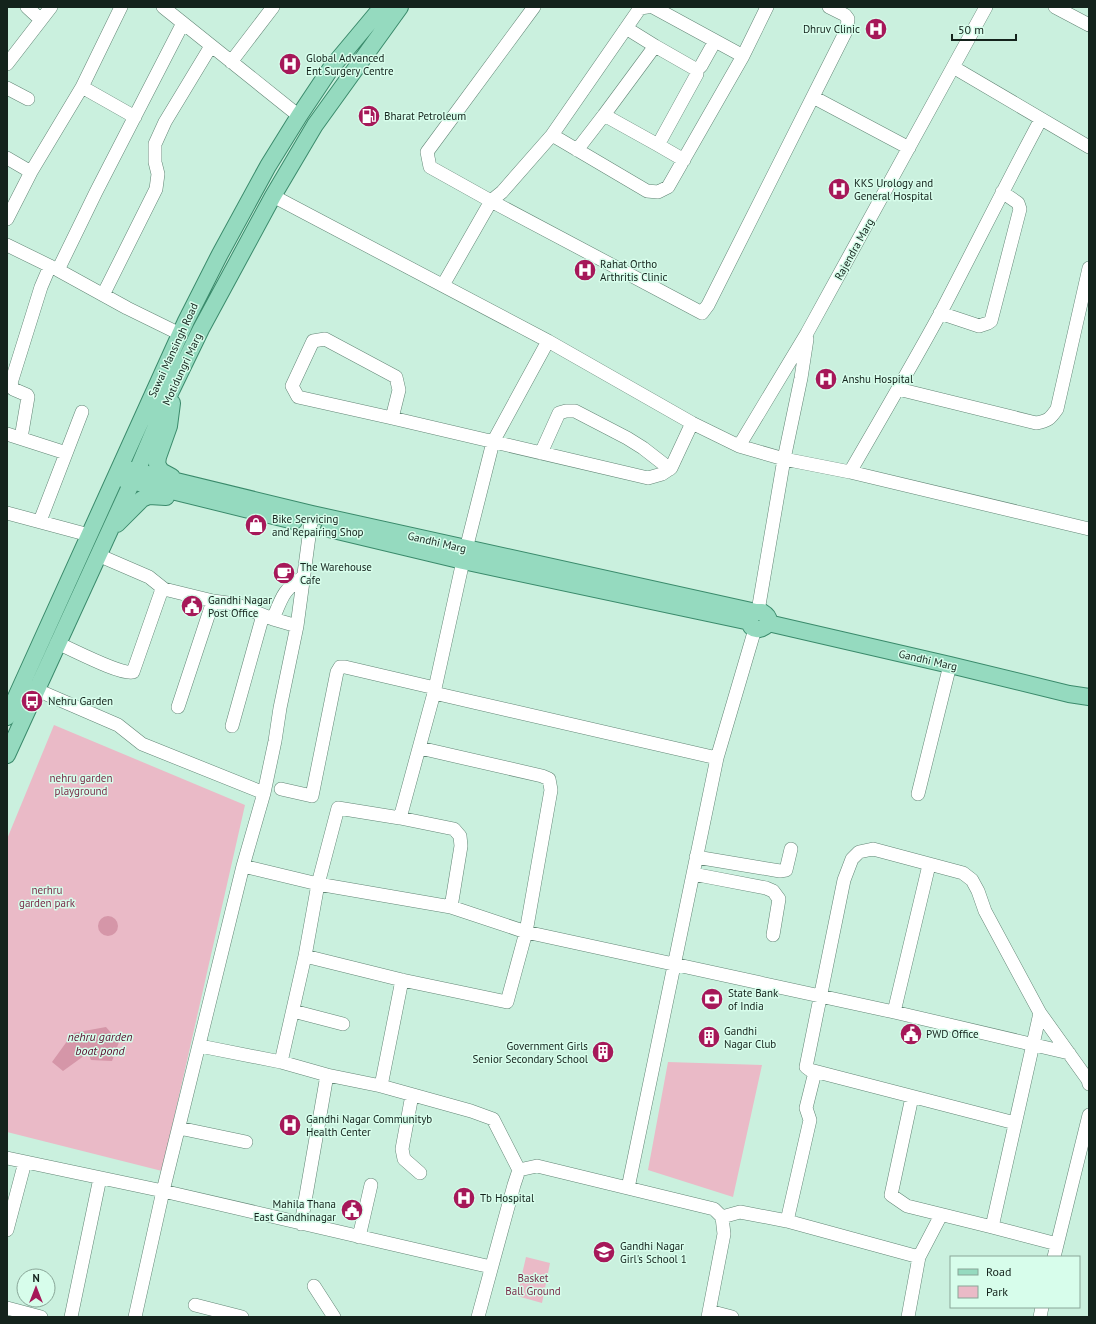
<svg xmlns="http://www.w3.org/2000/svg" width="1096" height="1324" viewBox="0 0 1096 1324" font-family="'PT Sans',sans-serif">
  <rect width="100%" height="100%" fill="#caf0de"/>
  <path fill="#eabac7" d="M54,725L245,805L162,1171L7,1132V839Z
    M668,1062L762,1065L733,1197L648,1170Z
    M526,1257L550,1263L542,1303L517,1296Z"/>
  <path fill="#d596a8" d="M98 926a10 10 0 1 1 20 0a10 10 0 1 1-20 0Z
    M106,1027L119,1042L112,1061L91,1060L88,1053L63,1071L52,1062L73,1033Z"/>
  <g fill="none" stroke-linecap="round" stroke-linejoin="round">
    <g stroke="#638676" stroke-width="14">
      <path id="minor" d="M27,7L41,20
        M163,7L299,116
        M534,7L427,152L430,167L491,201L702,313L708,305L847,29L848,19L845,15L829,7
        M653,7L743,56
        M1055,7L1089,25
        M626,28L655,46L697,70V74L658,145L684,160
        M231,62L273,7
        M7,64L51,7
        M953,67L1089,147
        M697,70L701,66L715,41
        M82,87L135,117
        M7,88L28,99
        M813,97L909,148
        M604,115L655,46
        M552,135L647,191L658,192L668,187L743,56L767,7
        M577,150L604,115L658,145
        M7,158L31,172
        M273,196L548,341L692,423L739,446L784,459L850,472L1089,529
        M7,219L31,172L82,87L121,7
        M7,245L58,270L127,308L180,334
        M58,270L96,192L183,23
        M443,285L491,201L502,192L552,135L640,8L647,7
        M103,295L156,189L158,174L155,162V144L165,122L211,46
        M940,313L979,326L988,323L991,321L1020,209L1018,203L1002,192
        M898,389L1036,423C1048,421 1050,419 1057,409L1089,268
        M392,418L298,397L292,386L313,341L325,339L396,377L399,390L392,418L648,478L662,474L671,468L692,423
        M7,434L66,453
        M21,438L28,397L27,395L13,389L11,383L41,287L50,266
        M739,446L807,333L986,7
        M541,453L559,413L566,411H575L627,438L643,448L670,469
        M850,472C880,420 911,367 940,314C974,249 1006,184 1041,119
        M7,513L89,535
        M40,521L82,412
        M98,555L149,577L164,589
        M758,611L784,459L801,378L807,339
        M273,619C282,597 283,590 303,577
        M57,643C72,649 120,675 133,672L161,592L164,589L213,601L235,604L273,619L297,626
        M37,690L118,725L142,744L264,793
        M434,693L717,758
        M178,707L213,601
        M232,726L263,615
        M281,789L312,796L337,672L340,667H345L435,688
        M918,794L950,665
        M400,818L434,693L463,561L493,442L548,341
        M696,857L780,871L786,870L791,849
        M243,866L318,884L451,907L526,932L894,1012L1069,1053
        M693,874L766,888L773,891L779,899L773,935
        M305,956L402,980L507,1002L526,932L551,790L549,779L542,776L420,748
        M293,1011L343,1024
        M894,1012L929,865
        M200,1046L281,1062L327,1075L381,1086L471,1111L493,1119L519,1170
        M281,1062L305,956L318,884L338,808L400,818L454,829L460,836L461,846L451,907
        M381,1086L402,980
        M412,1095L402,1149L404,1159L420,1173
        M912,1097L891,1195L907,1206L992,1227L1040,1013
        M1015,1123L810,1070L806,1067L844,880L852,859L859,852L873,849L963,873L972,880L978,891L985,911L1040,1013L1088,1080L1089,1084
        M179,1128L246,1142
        M7,1158L163,1191L491,1267
        M628,1188L717,758L755,629
        M722,1217L740,1212L787,1221L919,1257L908,1317
        M787,1221L810,1120L806,1108L815,1072
        M301,1224L327,1075
        M992,1227L1057,1244
        M7,1230L25,1162
        M359,1237L371,1185
        M919,1257L941,1215
        M1054,1257L1089,1115
        M314,1286L334,1317
        M195,1305L242,1317
        M7,1308L41,1317
        M709,1311L732,1317
        M71,1317L100,1178
        M135,1317L163,1191L243,866L264,793L275,741L280,708L297,626L312,514
        M478,1317L514,1185L519,1170L537,1166L714,1209L722,1217L724,1234L708,1317
        M1040,1317L1042,1307"/>
    </g>
    <g stroke="#3a8a6b" stroke-width="18">
      <path id="major" d="M172,403L169,426L158,457L157,464L161,471L172,477
        M127,469L312,514L756,612H762C784,625 743,641 751,616L756,612
        M123,479L294,521
        M117,524L142,499L149,496L166,497
        M329,529L463,561L750,622
        M768,623L950,665L1069,694L1089,697
        M7,717L186,321L220,254L268,166L299,116L331,68L382,7
        M7,755L137,471L171,391L201,329L273,196L315,125L400,7"/>
    </g>
    <use href="#minor" stroke="#fff" stroke-width="13"/>
    <use href="#major" stroke="#95dabf" stroke-width="16"/>
  </g>
  <defs>
    <g id="hospital-disc" transform="scale(1.15)"><circle r="9.5" fill="#a61859" stroke="#d7fdeb"/><path d="M-5-5h3v3.5h4V-5h3V5h-3V1.5h-4V5h-3Z" fill="#fff"/></g>
    <g id="fuel-disc" transform="scale(1.15)"><circle r="9.5" fill="#a61859" stroke="#d7fdeb"/><path d="M-5.5-6h7V0h2V4h1.3V-2.5L3-4.5l.8-.8L6-3V5H2.5V1h-1V6h-7ZM-4.2-4.7v3.2H.2V-4.7Z" fill="#fff"/></g>
    <g id="shop-disc" transform="scale(1.15)"><circle r="9.5" fill="#a61859" stroke="#d7fdeb"/><path d="M-5-2.5h2.3a2.7 3.5 0 0 1 5.4 0H5L5.5 6h-11ZM-1.5-2.5h3a1.5 2.3 0 0 0-3 0Z" fill="#fff"/></g>
    <g id="cafe-disc" transform="scale(1.15)"><circle r="9.5" fill="#a61859" stroke="#d7fdeb"/><path d="M-5.5-4.5H6V0H3Q3 3.5 0 3.5H-2.5Q-5.5 3.5-5.5 0ZM3-3.2v2h1.7v-2ZM-6 4.5H4V6H-6Z" fill="#fff"/></g>
    <g id="civic-disc" transform="scale(1.15)"><circle r="9.5" fill="#a61859" stroke="#d7fdeb"/><path d="M-.6-6.5H3V-4.5H.6V-3L4-1V1h2V6H-6V1h2V-1L-.6-3ZM-1.2 2.5V6h2.4V2.5Z" fill="#fff"/></g>
    <g id="bus-disc" transform="scale(1.15)"><circle r="9.5" fill="#a61859" stroke="#d7fdeb"/><path d="M-5-6H5V4H4V6H2V4H-2V6H-4V4H-5ZM-3.5-4V0h7V-4ZM-3.5 1.2v1.5H-2V1.2ZM2 1.2v1.5H3.5V1.2Z" fill="#fff"/></g>
    <g id="bank-disc" transform="scale(1.15)"><circle r="9.5" fill="#a61859" stroke="#d7fdeb"/><path d="M-6-4H6V4H-6ZM0-2.3a2.3 2.3 0 1 0 0 4.6a2.3 2.3 0 1 0 0-4.6Z" fill="#fff"/></g>
    <g id="building-disc" transform="scale(1.15)"><circle r="9.5" fill="#a61859" stroke="#d7fdeb"/><path d="M-4-6H4V6H1V3H-1V6H-4ZM-2.5-4.3h1.7v1.8h-1.7ZM.8-4.3h1.7v1.8H.8ZM-2.5-1h1.7V.8h-1.7ZM.8-1h1.7V.8H.8Z" fill="#fff"/></g>
    <g id="school-disc" transform="scale(1.15)"><circle r="9.5" fill="#a61859" stroke="#d7fdeb"/><path d="M0-5L7-2L0 1L-7-2ZM-4 1L0 2.5L4 1V4Q0 6-4 4Z" fill="#fff"/></g>
  </defs>
  <g fill-rule="evenodd">
    <use href="#hospital-disc" x="876" y="29"/>
    <use href="#hospital-disc" x="290" y="64"/>
    <use href="#fuel-disc" x="369" y="116"/>
    <use href="#hospital-disc" x="839" y="189"/>
    <use href="#hospital-disc" x="585" y="270"/>
    <use href="#hospital-disc" x="826" y="379"/>
    <use href="#shop-disc" x="256" y="525"/>
    <use href="#cafe-disc" x="284" y="573"/>
    <use href="#civic-disc" x="192" y="606"/>
    <use href="#bus-disc" x="32" y="701"/>
    <use href="#bank-disc" x="712" y="999"/>
    <use href="#civic-disc" x="911" y="1034"/>
    <use href="#building-disc" x="709" y="1037"/>
    <use href="#building-disc" x="603" y="1052"/>
    <use href="#hospital-disc" x="290" y="1125"/>
    <use href="#hospital-disc" x="464" y="1198"/>
    <use href="#civic-disc" x="352" y="1210"/>
    <use href="#school-disc" x="604" y="1252"/>
  </g>
  <g text-anchor="middle" stroke-width="3" stroke-linejoin="round" paint-order="stroke">
    <g font-size="11" fill="#14231c" stroke="#d7fdeb" text-anchor="start">
      <text x="860" y="33" text-anchor="end">Dhruv Clinic</text>
      <text x="306" y="62">Global Advanced<tspan x="306" dy="13">Ent Surgery Centre</tspan></text>
      <text x="384" y="120">Bharat Petroleum</text>
      <text x="854" y="187">KKS Urology and<tspan x="854" dy="13">General Hospital</tspan></text>
      <text x="600" y="268">Rahat Ortho<tspan x="600" dy="13">Arthritis Clinic</tspan></text>
      <text x="842" y="383">Anshu Hospital</text>
      <text x="272" y="523">Bike Servicing<tspan x="272" dy="13">and Repairing Shop</tspan></text>
      <text x="300" y="571">The Warehouse<tspan x="300" dy="13">Cafe</tspan></text>
      <text x="208" y="604">Gandhi Nagar<tspan x="208" dy="13">Post Office</tspan></text>
      <text x="48" y="705">Nehru Garden</text>
      <text x="728" y="997">State Bank<tspan x="728" dy="13">of India</tspan></text>
      <text x="724" y="1035">Gandhi<tspan x="724" dy="13">Nagar Club</tspan></text>
      <text x="926" y="1038">PWD Office</text>
      <text x="588" y="1050" text-anchor="end">Government Girls<tspan x="588" dy="13">Senior Secondary School</tspan></text>
      <text x="306" y="1123">Gandhi Nagar Communityb<tspan x="306" dy="13">Health Center</tspan></text>
      <text x="480" y="1202">Tb Hospital</text>
      <text x="336" y="1208" text-anchor="end">Mahila Thana<tspan x="336" dy="13">East Gandhinagar</tspan></text>
      <text x="620" y="1250">Gandhi Nagar<tspan x="620" dy="13">Girl's School 1</tspan></text>
    </g>
    <g font-size="11" fill="#14231c" stroke="#d7fdeb">
      <text transform="translate(854 249) rotate(-61)" y="4">Rajendra Marg</text>
      <text transform="translate(173 350) rotate(-65)" y="4">Sawai Mansingh Road</text>
      <text transform="translate(182 369) rotate(-65)" y="4">Motidungri Marg</text>
      <text transform="translate(437 542) rotate(13)" y="4">Gandhi Marg</text>
      <text transform="translate(928 660) rotate(13)" y="4">Gandhi Marg</text>
    </g>
    <g font-size="11" fill="#7b2f4b" stroke="#d7fdeb">
      <text x="81" y="782">nehru garden<tspan x="81" dy="13">playground</tspan></text>
      <text x="47" y="894">nerhru<tspan x="47" dy="13">garden park</tspan></text>
      <text x="533" y="1282">Basket<tspan x="533" dy="13">Ball Ground</tspan></text>
    </g>
    <g font-size="12" font-style="italic" fill="#590e2e" stroke="#d7fdeb">
      <text x="100" y="1041">nehru garden<tspan x="100" dy="14">boat pond</tspan></text>
    </g>
  </g>
  <rect width="1096" height="1324" fill="none" stroke="#14231c" stroke-width="16"/>
  <rect x="950" y="1256" width="130" height="52" fill="#d7fdeb" stroke="#89a698"/>
  <rect x="958" y="1269" width="20" height="6" fill="#95dabf" stroke="#89a698"/>
  <text x="986" y="1276" font-size="12" fill="#14231c">Road</text>
  <rect x="958" y="1286" width="20" height="12" fill="#eabac7" stroke="#89a698"/>
  <text x="986" y="1296" font-size="12" fill="#14231c">Park</text>
  <g transform="translate(36 1288)"><circle r="19" fill="#d7fdeb" stroke="#89a698"/>
  <path d="M0-3L7 15L0 10L-7 15Z" fill="#a61859"/>
  <text y="-6" font-size="11" font-weight="bold" text-anchor="middle" fill="#14231c">N</text>
  </g>
  <path d="M952 34v6h64v-6" fill="none" stroke="#14231c" stroke-width="2"/>
  <text x="958" y="34" font-size="12" fill="#14231c" stroke="#d7fdeb" stroke-width="3" paint-order="stroke">50 m</text>
</svg>
